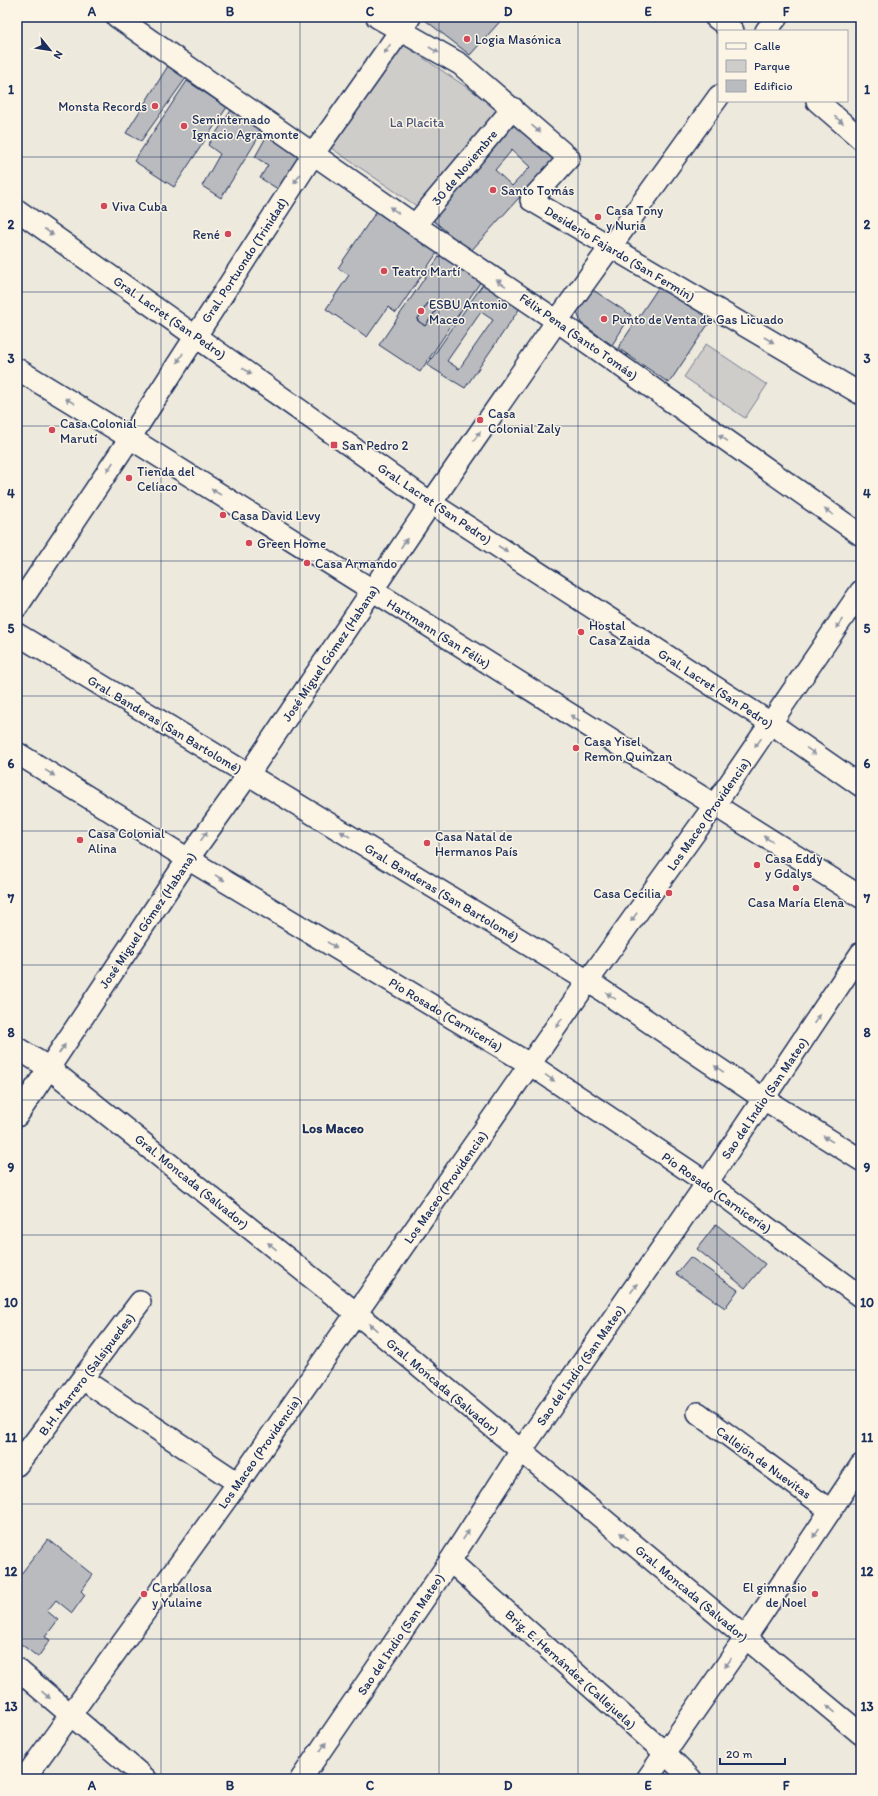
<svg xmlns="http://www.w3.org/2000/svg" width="878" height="1796" viewBox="0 0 878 1796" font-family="Itim,sans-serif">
  <rect width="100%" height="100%" fill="#eee9dd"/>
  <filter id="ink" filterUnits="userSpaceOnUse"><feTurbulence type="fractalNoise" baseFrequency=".025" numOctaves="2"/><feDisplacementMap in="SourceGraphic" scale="8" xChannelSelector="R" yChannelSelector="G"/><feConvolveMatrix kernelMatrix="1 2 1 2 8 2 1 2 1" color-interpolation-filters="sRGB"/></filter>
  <g filter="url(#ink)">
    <path fill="#cfcdca" stroke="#757e94" d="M404,45L499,109L418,207L331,148Z
      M706,344L767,385L745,418L684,377Z"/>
    <path fill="#babbbe" stroke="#1b2f5e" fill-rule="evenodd" d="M427,17H504L470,55L425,20Z
      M168,66L186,78L141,141L126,133Z
      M187,81L227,107L174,187L134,161Z
      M232,109L263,130L221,198L202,186L220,154L208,145Z
      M515,124L554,159L470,252L433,220Z
      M269,132L301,156L278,189L260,178L268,165L255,157Z
      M512,150L530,167L512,186L495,170Z
      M378,209L439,250L396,313L388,307L367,337L326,309L349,275L338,268Z
      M441,254L481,281L420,372L379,345ZM428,303L437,309L425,326L417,320Z
      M483,284L520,308L465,388L427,365ZM481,312L493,320L459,369L447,361Z
      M660,285L713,317L669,383L618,348Z
      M590,288L631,315L612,345L581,323L576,309Z
      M428,303L437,309L425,326L417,320Z
      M716,1224L765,1264L745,1288L697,1249Z
      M690,1257L738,1290L725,1308L676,1274Z
      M48,1539L93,1575L81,1591L85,1595L72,1613L56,1600L47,1611L58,1620L45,1637L50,1640L38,1657L17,1641V1579Z"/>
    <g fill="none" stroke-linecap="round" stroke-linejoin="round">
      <g stroke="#1b2f5e" stroke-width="24">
        <path id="minor" d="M117,17L415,225L557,321L861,535
          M377,17L460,64L569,158L531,200L861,394
          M715,17L733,31
          M766,31L777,17
          M817,101L861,139
          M17,210L431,503L772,724L861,786
          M415,225L513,108
          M17,369L130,438L861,897
          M17,607L130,438L314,153L410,17
          M17,634L588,981L764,1099L861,1160
          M17,753L188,859L531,1065L707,1183L861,1297
          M17,1048L49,1068L356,1313L861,1734
          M17,1116L188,859L248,775L431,503L557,321L719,96
          M82,1379L238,1483
          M698,1413L831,1511
          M17,1465L140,1302
          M450,1561L665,1753L691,1779
          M17,1669L146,1779
          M24,1779L238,1483L588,981L714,806L861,591
          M301,1779L450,1561L521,1451L707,1183L861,953
          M647,1779L746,1637L861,1465"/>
      </g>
      <use href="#minor" stroke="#fcf5e5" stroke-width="21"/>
    </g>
    <defs><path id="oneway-solid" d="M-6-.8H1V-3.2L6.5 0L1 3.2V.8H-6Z"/></defs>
    <g fill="#8c92a2">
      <use href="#oneway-solid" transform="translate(387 49) rotate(125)"/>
      <use href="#oneway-solid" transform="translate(434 50) rotate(30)"/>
      <use href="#oneway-solid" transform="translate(839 120) rotate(40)"/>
      <use href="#oneway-solid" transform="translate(536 129) rotate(41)"/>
      <use href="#oneway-solid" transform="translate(297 179) rotate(123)"/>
      <use href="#oneway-solid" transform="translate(394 210) rotate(-145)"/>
      <use href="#oneway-solid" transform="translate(49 232) rotate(35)"/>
      <use href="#oneway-solid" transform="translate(501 283) rotate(-146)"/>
      <use href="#oneway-solid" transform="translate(769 340) rotate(30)"/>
      <use href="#oneway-solid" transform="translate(180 358) rotate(122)"/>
      <use href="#oneway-solid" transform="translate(247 371) rotate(35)"/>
      <use href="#oneway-solid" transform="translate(70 401) rotate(-149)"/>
      <use href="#oneway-solid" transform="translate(477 436) rotate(-55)"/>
      <use href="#oneway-solid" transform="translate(723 438) rotate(-145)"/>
      <use href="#oneway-solid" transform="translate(110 467) rotate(124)"/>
      <use href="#oneway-solid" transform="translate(216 492) rotate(-148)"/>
      <use href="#oneway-solid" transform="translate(829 512) rotate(-145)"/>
      <use href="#oneway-solid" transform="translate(404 543) rotate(-56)"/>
      <use href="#oneway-solid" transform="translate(503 549) rotate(33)"/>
      <use href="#oneway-solid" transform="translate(839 624) rotate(124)"/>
      <use href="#oneway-solid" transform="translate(575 718) rotate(-148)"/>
      <use href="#oneway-solid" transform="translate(758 743) rotate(125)"/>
      <use href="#oneway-solid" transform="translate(811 751) rotate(35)"/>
      <use href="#oneway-solid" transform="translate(50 773) rotate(32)"/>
      <use href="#oneway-solid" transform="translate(345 834) rotate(-149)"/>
      <use href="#oneway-solid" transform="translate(204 836) rotate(-55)"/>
      <use href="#oneway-solid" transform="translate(768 839) rotate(-148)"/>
      <use href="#oneway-solid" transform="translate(220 878) rotate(31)"/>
      <use href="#oneway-solid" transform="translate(634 917) rotate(126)"/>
      <use href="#oneway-solid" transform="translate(332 945) rotate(31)"/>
      <use href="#oneway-solid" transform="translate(611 996) rotate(-146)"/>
      <use href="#oneway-solid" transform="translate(817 1019) rotate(-56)"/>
      <use href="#oneway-solid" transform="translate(559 1023) rotate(124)"/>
      <use href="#oneway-solid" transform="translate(62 1049) rotate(-56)"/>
      <use href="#oneway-solid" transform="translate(719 1069) rotate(-146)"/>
      <use href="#oneway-solid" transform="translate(550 1078) rotate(34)"/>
      <use href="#oneway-solid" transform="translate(828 1139) rotate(-148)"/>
      <use href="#oneway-solid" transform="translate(272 1246) rotate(-141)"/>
      <use href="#oneway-solid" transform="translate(634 1288) rotate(-55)"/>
      <use href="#oneway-solid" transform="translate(373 1327) rotate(-140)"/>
      <use href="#oneway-solid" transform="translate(816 1533) rotate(124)"/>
      <use href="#oneway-solid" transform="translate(466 1535) rotate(-57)"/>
      <use href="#oneway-solid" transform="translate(624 1536) rotate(-140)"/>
      <use href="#oneway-solid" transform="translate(728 1663) rotate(125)"/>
      <use href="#oneway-solid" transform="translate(46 1695) rotate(41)"/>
      <use href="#oneway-solid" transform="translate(831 1709) rotate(-140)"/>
      <use href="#oneway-solid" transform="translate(323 1747) rotate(-56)"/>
    </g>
  </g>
  <path fill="none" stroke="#1b2f5e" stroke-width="1" stroke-opacity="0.55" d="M161,17V1779M300,17V1779M439,17V1779M578,17V1779M717,17V1779M17,157H861M17,292H861M17,426H861M17,561H861M17,696H861M17,831H861M17,965H861M17,1100H861M17,1235H861M17,1370H861M17,1504H861M17,1639H861"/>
  <g fill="#d1495b" stroke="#fcf5e5" stroke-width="1.5">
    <circle cx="467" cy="39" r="4"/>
    <circle cx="155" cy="106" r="4"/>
    <circle cx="184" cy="126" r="4"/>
    <circle cx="493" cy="190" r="4"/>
    <circle cx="104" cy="206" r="4"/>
    <circle cx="598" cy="217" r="4"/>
    <circle cx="228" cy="234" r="4"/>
    <circle cx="384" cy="271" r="4"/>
    <circle cx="421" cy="311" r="4"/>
    <circle cx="604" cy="319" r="4"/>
    <circle cx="480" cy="420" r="4"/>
    <circle cx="52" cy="430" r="4"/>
    <rect x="330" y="441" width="8" height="8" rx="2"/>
    <circle cx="129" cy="478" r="4"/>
    <circle cx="223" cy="515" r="4"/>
    <circle cx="249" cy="543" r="4"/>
    <circle cx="307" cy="563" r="4"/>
    <circle cx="581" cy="632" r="4"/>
    <circle cx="576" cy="748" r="4"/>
    <circle cx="80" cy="840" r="4"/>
    <circle cx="427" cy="843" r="4"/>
    <circle cx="757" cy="865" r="4"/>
    <circle cx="796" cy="888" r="4"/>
    <circle cx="669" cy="893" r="4"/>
    <circle cx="144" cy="1594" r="4"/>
    <circle cx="815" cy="1594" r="4"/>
  </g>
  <g text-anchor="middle" stroke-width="3" stroke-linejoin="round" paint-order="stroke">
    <g font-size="13" fill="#1b2f5e" stroke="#fcf5e5" text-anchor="start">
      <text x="475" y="44">Logia Masónica</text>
      <text x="147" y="111" text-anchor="end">Monsta Records</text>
      <text x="192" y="124">Seminternado<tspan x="192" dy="15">Ignacio Agramonte</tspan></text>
      <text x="501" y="195">Santo Tomás</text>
      <text x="112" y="211">Viva Cuba</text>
      <text x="606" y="215">Casa Tony<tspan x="606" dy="15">y Nuria</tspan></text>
      <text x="220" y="239" text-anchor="end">René</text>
      <text x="392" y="276">Teatro Martí</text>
      <text x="429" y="309">ESBU Antonio<tspan x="429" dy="15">Maceo</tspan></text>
      <text x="612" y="324">Punto de Venta de Gas Licuado</text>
      <text x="488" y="418">Casa<tspan x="488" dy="15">Colonial Zaly</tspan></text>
      <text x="60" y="428">Casa Colonial<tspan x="60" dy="15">Marutí</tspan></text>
      <text x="342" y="450">San Pedro 2</text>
      <text x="137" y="476">Tienda del<tspan x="137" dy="15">Celíaco</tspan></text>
      <text x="231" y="520">Casa David Levy</text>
      <text x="257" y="548">Green Home</text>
      <text x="315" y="568">Casa Armando</text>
      <text x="589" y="630">Hostal<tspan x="589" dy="15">Casa Zaida</tspan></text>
      <text x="584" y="746">Casa Yisel<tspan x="584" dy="15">Remon Quinzan</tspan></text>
      <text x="88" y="838">Casa Colonial<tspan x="88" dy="15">Alina</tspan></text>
      <text x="435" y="841">Casa Natal de<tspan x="435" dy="15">Hermanos País</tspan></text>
      <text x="765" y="863">Casa Eddy<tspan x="765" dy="15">y Gdalys</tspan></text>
      <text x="661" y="898" text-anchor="end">Casa Cecilia</text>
      <text x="796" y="907" text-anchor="middle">Casa María Elena</text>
      <text x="152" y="1592">Carballosa<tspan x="152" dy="15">y Yulaine</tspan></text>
      <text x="807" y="1592" text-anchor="end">El gimnasio<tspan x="807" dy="15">de Noel</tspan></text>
    </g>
    <g font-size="13" fill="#485679" stroke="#fcf5e5">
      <text x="417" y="127">La Placita</text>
    </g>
    <g font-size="13" fill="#1b2f5e" stroke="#fcf5e5">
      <text transform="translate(464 167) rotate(-50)" y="5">30 de Noviembre</text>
      <text transform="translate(620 253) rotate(31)" y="5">Desiderio Fajardo (San Fermín)</text>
      <text transform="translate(244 260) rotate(-57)" y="5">Gral. Portuondo (Trinidad)</text>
      <text transform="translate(170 317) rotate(35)" y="5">Gral. Lacret (San Pedro)</text>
      <text transform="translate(579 336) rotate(35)" y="5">Félix Pena (Santo Tomás)</text>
      <text transform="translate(435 503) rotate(34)" y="5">Gral. Lacret (San Pedro)</text>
      <text transform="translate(439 633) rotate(32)" y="5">Hartmann (San Félix)</text>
      <text transform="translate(330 653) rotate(-56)" y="5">José Miguel Gómez (Habana)</text>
      <text transform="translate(716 688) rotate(33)" y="5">Gral. Lacret (San Pedro)</text>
      <text transform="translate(165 724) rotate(31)" y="5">Gral. Banderas (San Bartolomé)</text>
      <text transform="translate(708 814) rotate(-55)" y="5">Los Maceo (Providencia)</text>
      <text transform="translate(442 892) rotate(31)" y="5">Gral. Banderas (San Bartolomé)</text>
      <text transform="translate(147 920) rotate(-56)" y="5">José Miguel Gómez (Habana)</text>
      <text transform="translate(446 1014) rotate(31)" y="5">Pío Rosado (Carnicería)</text>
      <text transform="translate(764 1098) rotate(-56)" y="5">Sao del Indio (San Mateo)</text>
      <text transform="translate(192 1181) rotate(39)" y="5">Gral. Moncada (Salvador)</text>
      <text transform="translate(445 1187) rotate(-55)" y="5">Los Maceo (Providencia)</text>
      <text transform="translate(717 1192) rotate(35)" y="5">Pío Rosado (Carnicería)</text>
      <text transform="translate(580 1365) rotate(-55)" y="5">Sao del Indio (San Mateo)</text>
      <text transform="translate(86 1374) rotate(-53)" y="5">B.H. Marrero (Salsipuedes)</text>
      <text transform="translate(443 1386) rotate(40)" y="5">Gral. Moncada (Salvador)</text>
      <text transform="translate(259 1452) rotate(-55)" y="5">Los Maceo (Providencia)</text>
      <text transform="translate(764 1462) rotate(36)" y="5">Callejón de Nuevitas</text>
      <text transform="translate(692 1593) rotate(40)" y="5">Gral. Moncada (Salvador)</text>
      <text transform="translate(400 1634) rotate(-56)" y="5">Sao del Indio (San Mateo)</text>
      <text transform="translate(571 1669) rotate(42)" y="5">Brig. E. Hernández (Callejuela)</text>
    </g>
    <g font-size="14" font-weight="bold" fill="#1b2f5e" stroke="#fcf5e5">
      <text x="333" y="1133">Los Maceo</text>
    </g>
  </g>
  <rect width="878" height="1796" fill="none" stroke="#fcf5e5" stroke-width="44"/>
  <rect x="718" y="30" width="130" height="72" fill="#fcf5e5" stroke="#a2a6af"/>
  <rect x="726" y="43" width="20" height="6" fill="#fcf5e5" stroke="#a2a6af"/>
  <text x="754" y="50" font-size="12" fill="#1b2f5e">Calle</text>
  <rect x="726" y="60" width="20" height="12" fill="#cfcdca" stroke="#a2a6af"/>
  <text x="754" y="70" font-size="12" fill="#1b2f5e">Parque</text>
  <rect x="726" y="80" width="20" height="12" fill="#babbbe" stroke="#a2a6af"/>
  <text x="754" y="90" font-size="12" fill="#1b2f5e">Edificio</text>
  <g transform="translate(50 50) rotate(120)" stroke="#fcf5e5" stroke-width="3" paint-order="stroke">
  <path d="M0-3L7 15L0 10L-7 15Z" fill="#1b2f5e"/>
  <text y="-6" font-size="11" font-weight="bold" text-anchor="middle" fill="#1b2f5e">N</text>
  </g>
  <path d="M720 1758v6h65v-6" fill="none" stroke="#1b2f5e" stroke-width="2"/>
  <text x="726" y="1758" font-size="12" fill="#1b2f5e" stroke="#fcf5e5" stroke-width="3" paint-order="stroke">20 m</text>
  <rect x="22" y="22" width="834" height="1752" fill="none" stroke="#1b2f5e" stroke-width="1.5"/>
  <g font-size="13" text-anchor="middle" font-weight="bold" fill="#1b2f5e">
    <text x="92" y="16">A</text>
    <text x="230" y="16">B</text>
    <text x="370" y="16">C</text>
    <text x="508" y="16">D</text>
    <text x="648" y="16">E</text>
    <text x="786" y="16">F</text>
    <text x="11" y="94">1</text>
    <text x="867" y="94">1</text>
    <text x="11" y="229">2</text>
    <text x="867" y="229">2</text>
    <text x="11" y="363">3</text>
    <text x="867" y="363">3</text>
    <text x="11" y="498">4</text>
    <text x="867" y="498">4</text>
    <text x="11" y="633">5</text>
    <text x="867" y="633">5</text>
    <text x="11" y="768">6</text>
    <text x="867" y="768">6</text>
    <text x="11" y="903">7</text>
    <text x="867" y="903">7</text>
    <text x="11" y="1037">8</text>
    <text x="867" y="1037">8</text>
    <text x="11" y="1172">9</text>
    <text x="867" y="1172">9</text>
    <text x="11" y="1307">10</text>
    <text x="867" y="1307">10</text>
    <text x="11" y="1442">11</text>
    <text x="867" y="1442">11</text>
    <text x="11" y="1576">12</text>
    <text x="867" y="1576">12</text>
    <text x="11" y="1711">13</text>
    <text x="867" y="1711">13</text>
    <text x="92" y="1790">A</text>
    <text x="230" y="1790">B</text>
    <text x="370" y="1790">C</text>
    <text x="508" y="1790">D</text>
    <text x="648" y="1790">E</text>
    <text x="786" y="1790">F</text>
  </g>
</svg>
